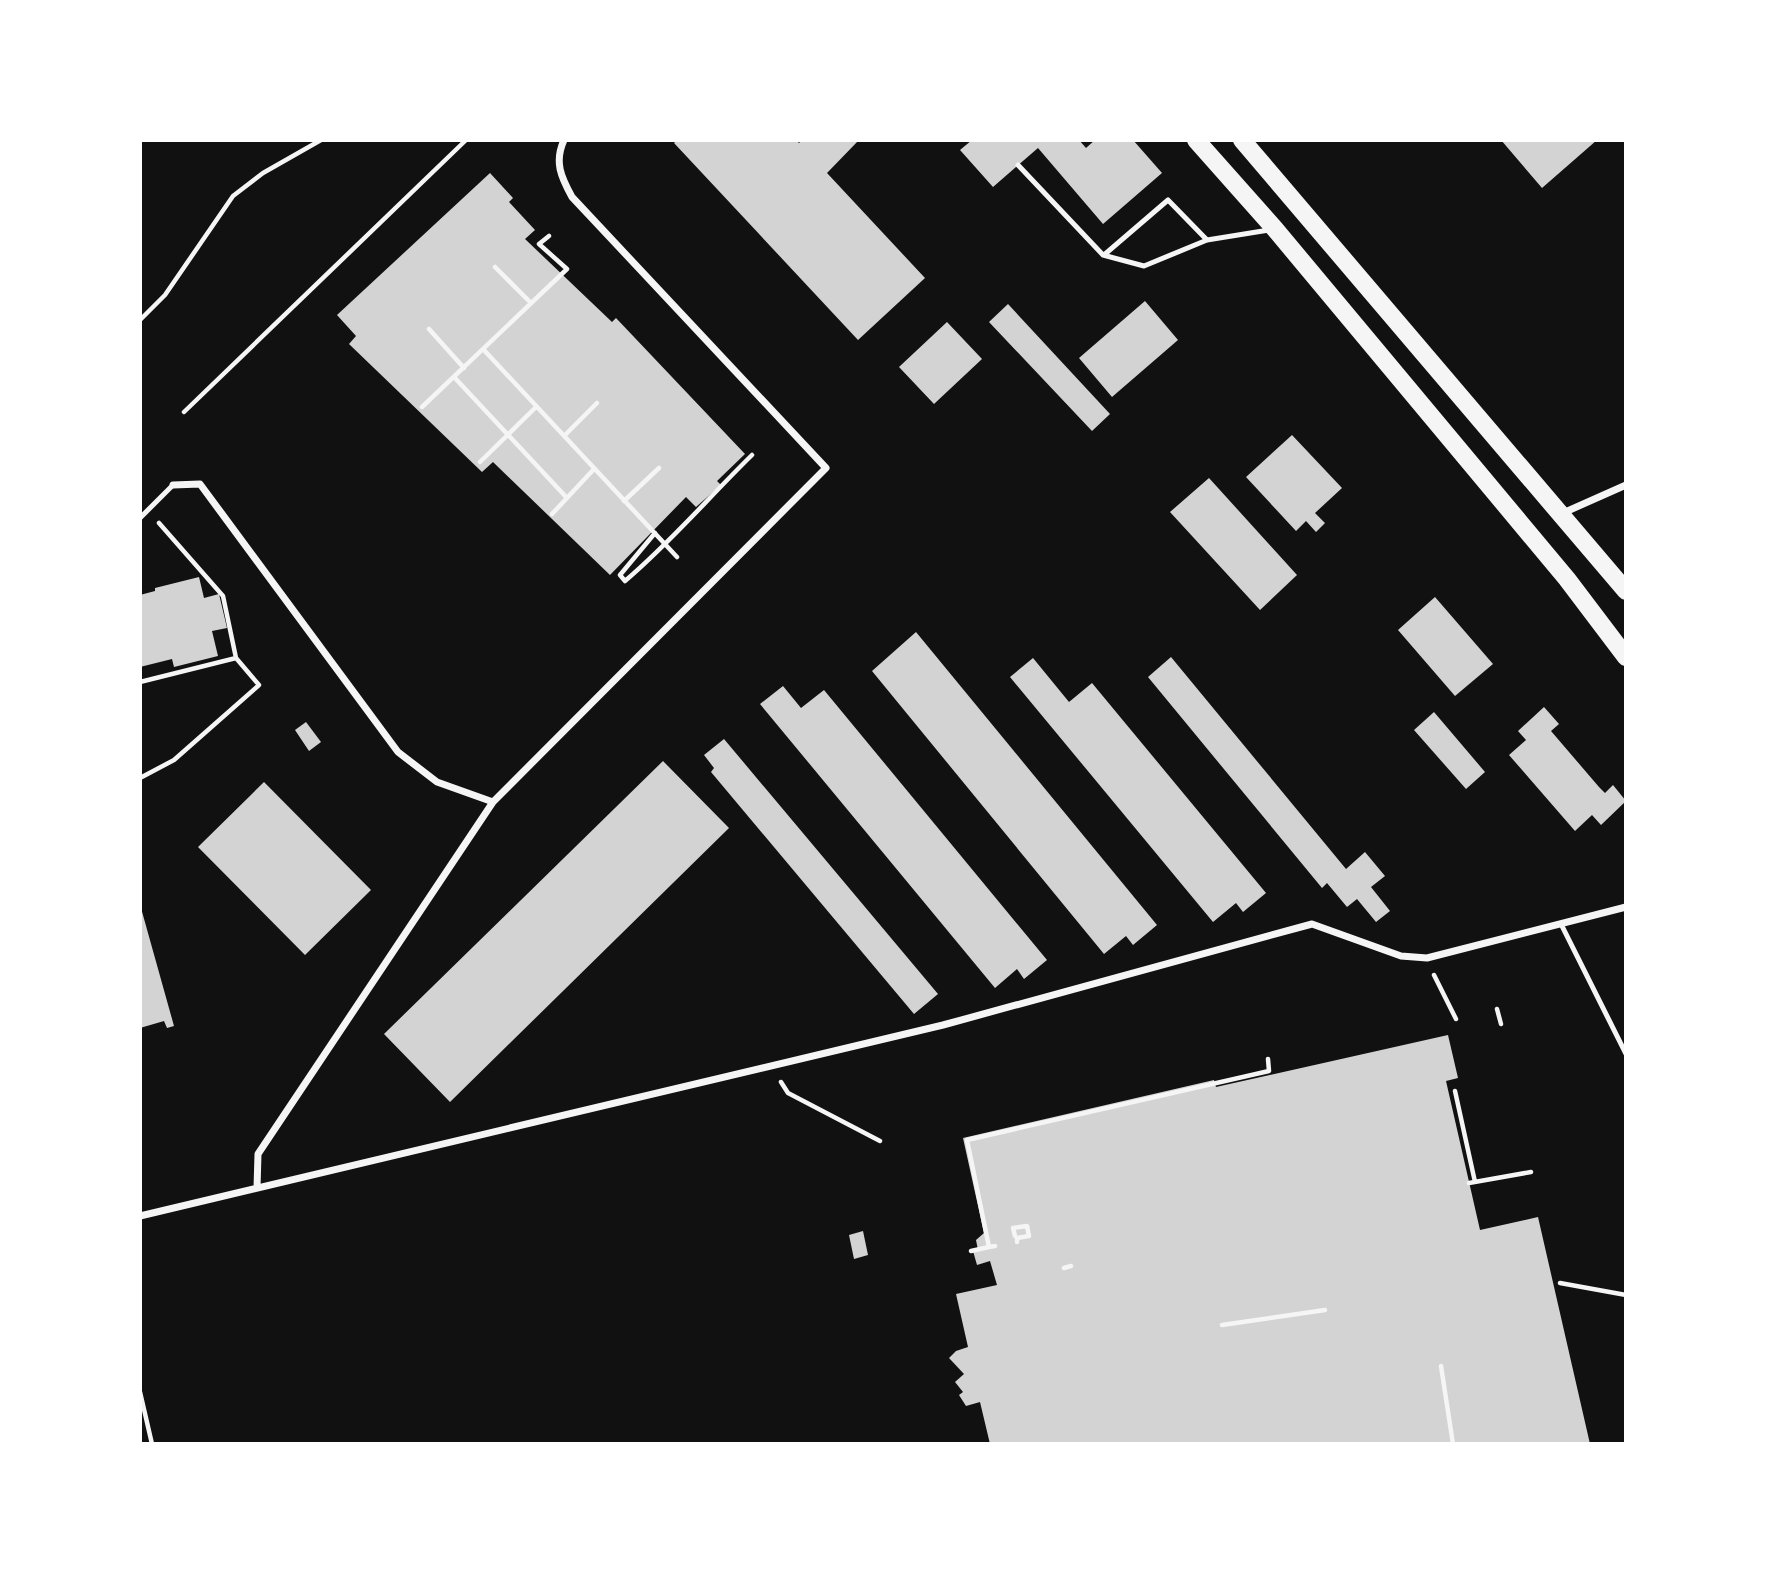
<svg xmlns="http://www.w3.org/2000/svg" width="1766" height="1584" viewBox="0 0 1766 1584" font-family="'Golos Text',sans-serif">
  <rect width="100%" height="100%" fill="#111"/>
  <path fill="#d3d3d3" d="M677,140H796L799,143L802,140H859L827,173L925,278L858,340L674,143Z
    M972,140H1079L1086,148L1095,140H1133L1162,173L1103,224L1038,148L993,187L960,150Z
    M1501,140H1597L1542,188Z
    M490,173L513,198L509,202L535,230L525,239L612,322L616,318L745,454L717,481L721,485L696,507L686,497L610,575L493,462L482,472L349,344L356,336L337,315Z
    M1145,301L1178,340L1112,397L1079,358Z
    M1008,304L1110,414L1092,431L989,322Z
    M947,322L982,359L934,404L899,367Z
    M1292,435L1342,488L1315,513L1325,523L1316,532L1306,521L1296,531L1246,477Z
    M1209,478L1297,575L1260,610L1170,512Z
    M199,577L204,598L219,594L227,628L212,631L218,656L174,667L172,659L140,667V595L155,591V588Z
    M1435,597L1493,664L1455,696L1398,630Z
    M916,632L1157,925L1133,945L1126,936L1104,954L872,671Z
    M1171,657L1346,869L1365,852L1385,876L1371,887L1390,911L1376,922L1357,899L1347,907L1327,883L1322,888L1148,677Z
    M1033,658L1069,702L1092,683L1266,893L1243,912L1236,903L1213,922L1010,677Z
    M783,686L801,708L824,690L1047,960L1024,979L1017,969L995,988L760,704Z
    M1544,707L1559,724L1551,731L1599,787L1605,793L1613,785L1626,801L1601,825L1592,815L1575,831L1509,755L1526,740L1518,731Z
    M1434,712L1485,772L1466,789L1414,730Z
    M306,722L321,742L309,751L295,730Z
    M724,739L938,994L914,1014L711,772L714,768L704,755Z
    M663,761L729,828L450,1102L384,1034Z
    M264,782L371,890L305,955L198,847Z
    M141,908L174,1026L167,1028L164,1021L140,1028Z
    M1448,1035L1458,1078L1446,1081L1480,1230L1538,1217L1590,1444H990L980,1402L966,1406L959,1395L963,1392L955,1382L964,1374L949,1358L956,1351L968,1347L956,1294L997,1285L990,1261L977,1265L973,1251L978,1250L976,1240L984,1233L963,1138L1214,1080L1216,1087Z
    M863,1231L868,1255L854,1259L849,1235Z"/>
  <g fill="none" stroke-linecap="round" stroke-linejoin="round">
    <path stroke="#f5f5f5" stroke-width="4.5" d="M495,267L531,303
      M140,320L165,295L233,196L263,173L321,140
      M429,329L464,368
      M483,349L677,557
      M454,377L567,498
      M422,407L567,269L539,244L549,236
      M184,412L466,140
      M564,436L597,403
      M480,462L536,407
      M624,501L659,468
      M552,514L594,469
      M655,533L620,575L625,581C671,542 709,497 752,455
      M140,682L236,658
      M140,778L174,760L259,685L236,658L223,596L159,523
      M1434,975L1456,1019
      M1497,1009L1501,1024
      M781,1082L788,1093L880,1141
      M1455,1091L1475,1182
      M1469,1183L1531,1172
      M1015,1236L1013,1228L1027,1226L1029,1236L1017,1238V1242
      M995,1246L989,1247L967,1140L1269,1071L1268,1059
      M971,1251L989,1247
      M1064,1268L1071,1266
      M1560,1283L1626,1295
      M1222,1325L1325,1310
      M1441,1366L1453,1444
      M140,1392L152,1444"/>
    <path stroke="#f5f5f5" stroke-width="5" d="M1018,165L1103,255L1144,266L1207,240L1269,230
      M1104,255L1168,200L1207,240
      M140,518L173,485
      M1561,924L1626,1054"/>
    <path stroke="#f5f5f5" stroke-width="7" d="M173,485L200,484L398,752L437,782L493,802L258,1154L257,1188
      M1563,513L1626,485
      M493,802L826,468L572,197C561,177 554,162 564,140
      M140,1216L943,1025L1312,924L1401,956L1427,958L1626,907"/>
    <path stroke="#f5f5f5" stroke-width="18" d="M1196,140L1275,229L1567,579L1626,657
      M1242,140L1626,591"/>
  </g>
  <rect width="1766" height="1584" fill="none" stroke="#ffffff" stroke-width="284"/>
</svg>
